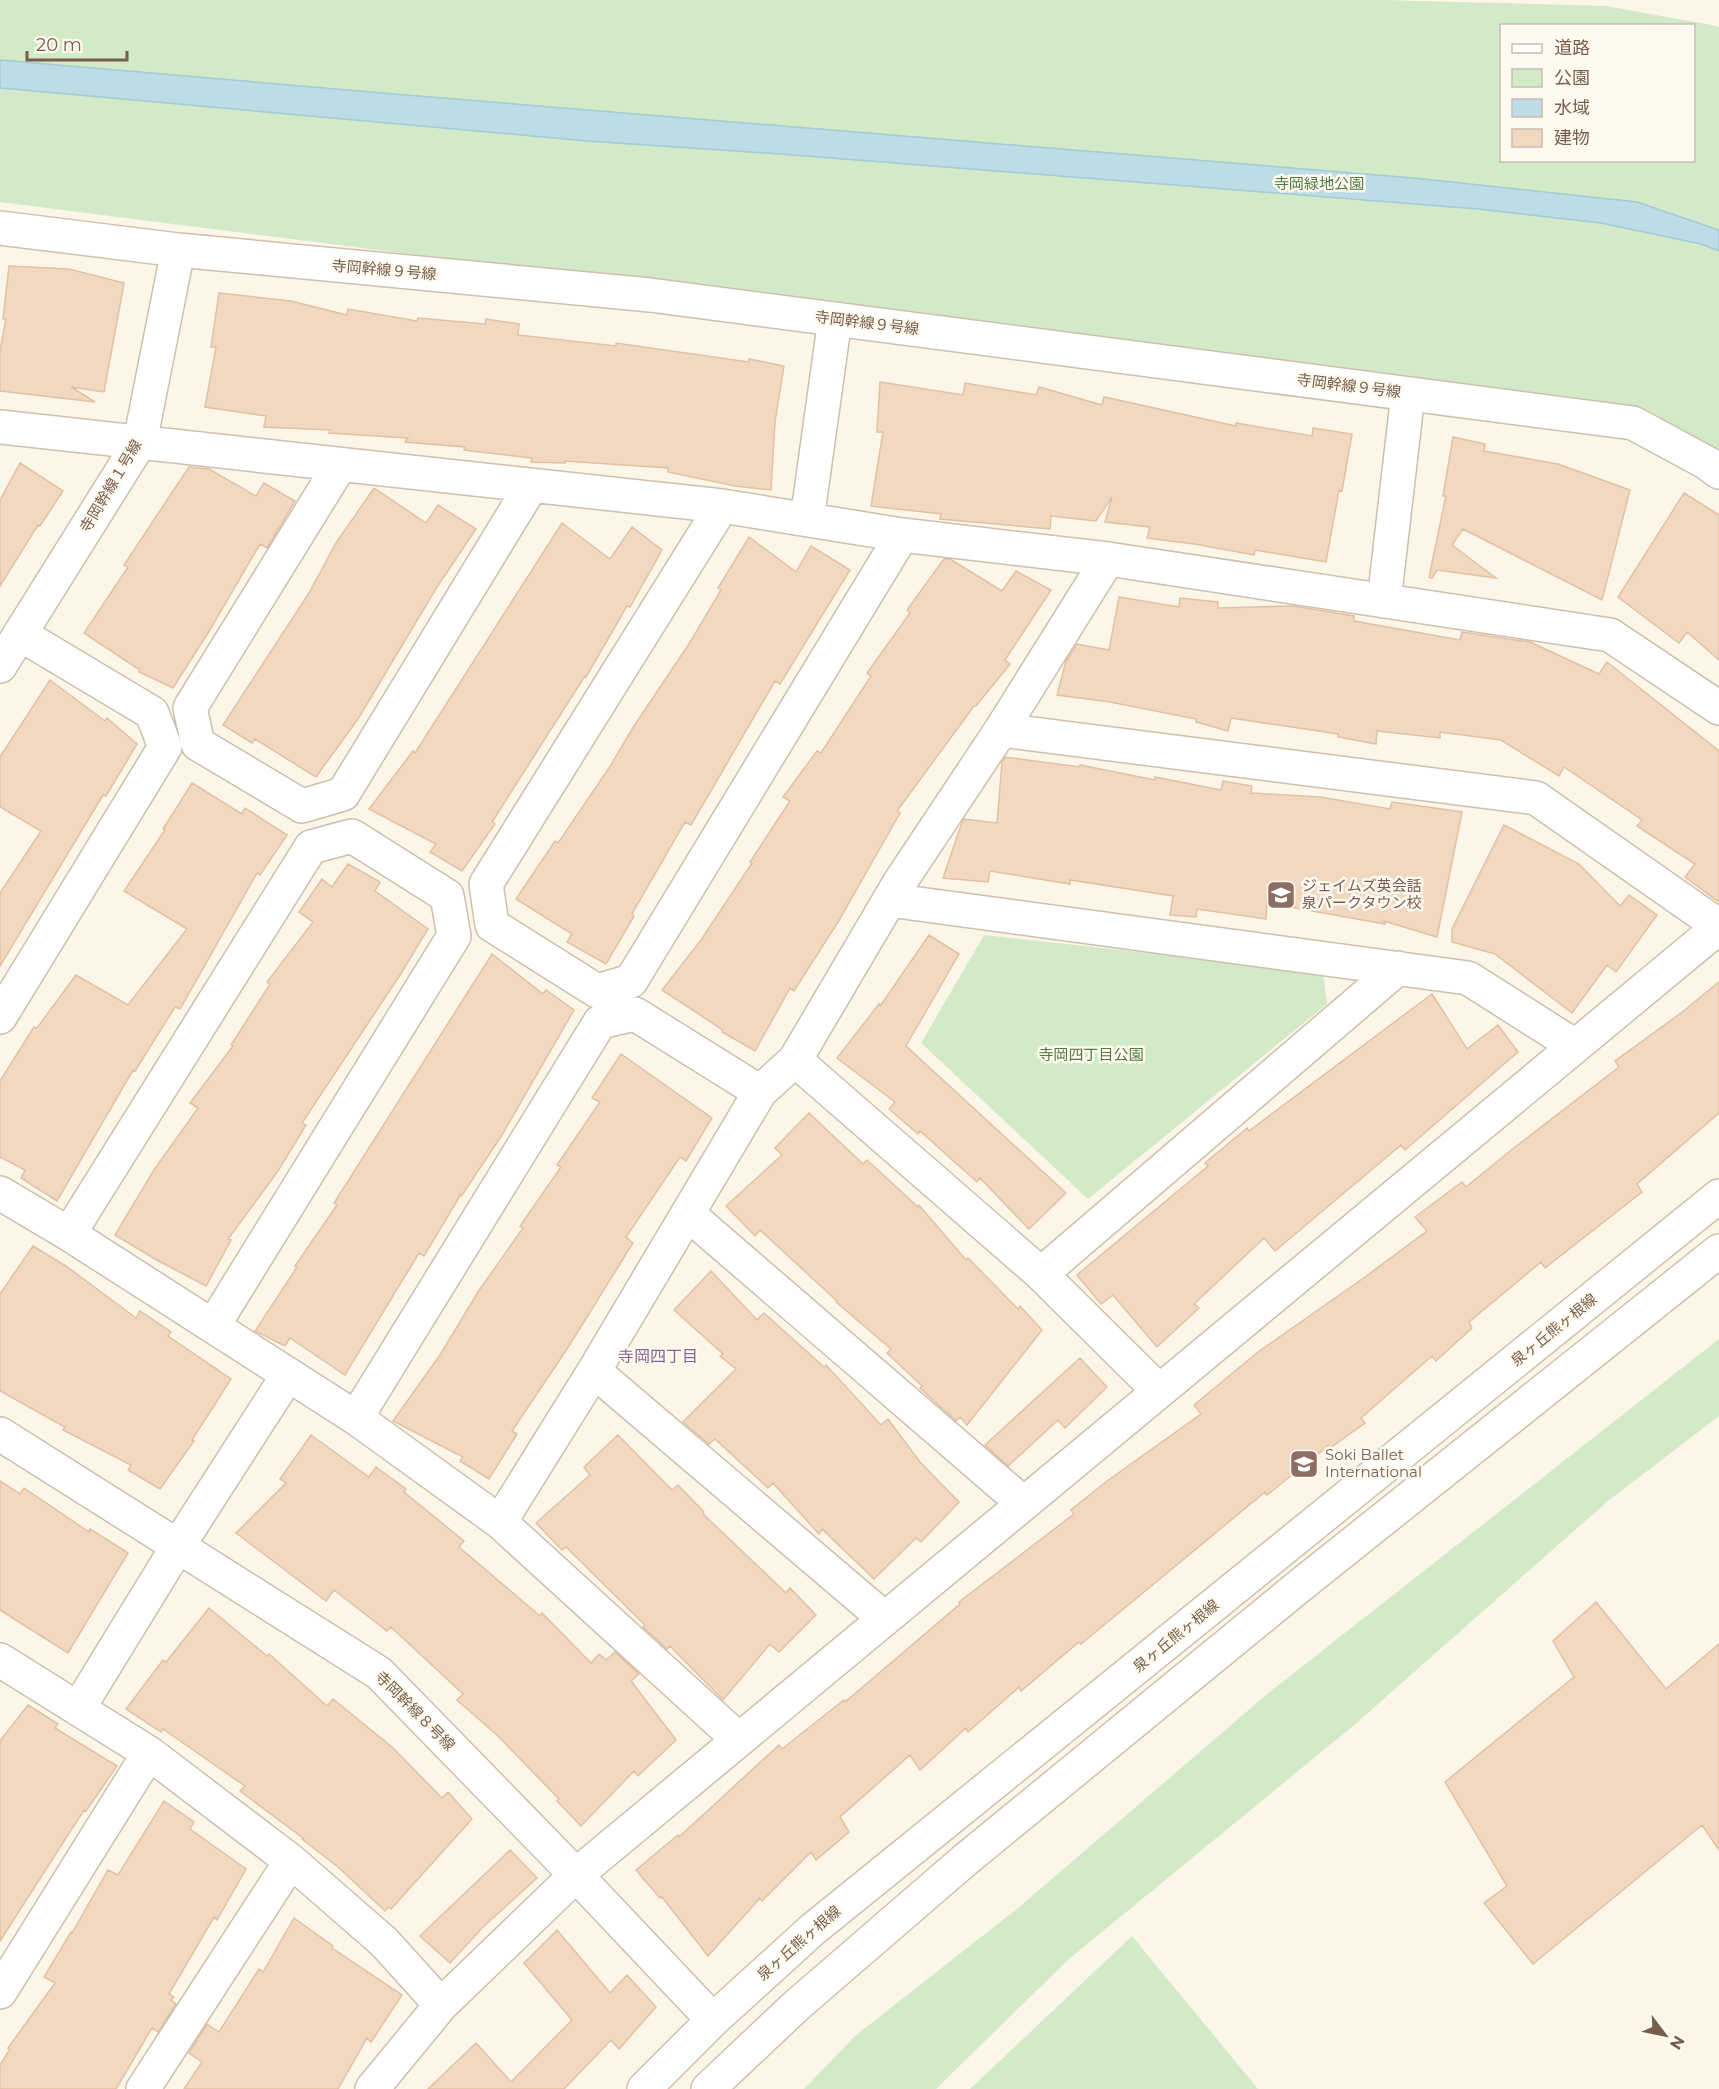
<svg xmlns="http://www.w3.org/2000/svg" width="1719" height="2089" viewBox="0 0 1719 2089" font-family="Montserrat,'Noto Sans JP',sans-serif">
  <rect width="100%" height="100%" fill="#fcf6e8"/>
  <path fill="#d2eac7" fill-rule="evenodd" d="M0,0H1382L1606,6L1712,25L1719,27V454L1635,410L0,202ZM1502,26H1694V160H1502Z
    M984,935L1323,972L1327,1004L1088,1199L921,1043Z
    M1719,1339V1416L1608,1501L1353,1726L1069,1959L936,2089H804L855,2036L1018,1908L1266,1695Z
    M1132,1936L1258,2089H970Z"/>
  <path fill="#bddce6" stroke="#a3cbd7" stroke-width="1.5" d="M0,60L406,95L1414,178L1637,202L1719,230V251L1701,244L1601,223L1478,209L780,154L587,141L0,88Z"/>
  <path fill="#f1d8c1" stroke="#e3c0a1" stroke-width="1.5" d="M9,266L69,269L124,283L104,392L71,387L95,402L0,391V351L6,319H3Z
    M219,293L291,301L347,315L348,309L417,321L418,318L485,324L486,319L519,324L518,335L616,346V343L749,362V359L784,366L775,422L771,490L735,486L668,472V468L565,461V463L531,462L532,458L464,450L465,447L405,442L408,438L329,433L330,430L264,427L266,416L205,407L216,347H211Z
    M880,382L963,395L965,383L1036,395L1039,387L1102,405L1104,397L1236,426V423L1312,436L1313,428L1352,434L1342,491L1339,490L1326,562L1255,550L1254,555L1194,544L1147,538L1150,527L1105,522L1112,497L1096,521L1051,516L1050,529L940,519L941,514L871,506L883,432H877Z
    M1453,437L1485,444L1484,451L1558,464L1630,490L1602,600L1463,529L1452,545L1496,578L1437,570L1432,578L1429,577L1446,496H1443Z
    M20,463L63,491L40,526L38,525L0,586V500Z
    M189,467L209,469L256,496L264,483L295,501L267,548L260,544L211,628L173,688L139,672L140,670L84,633L128,567L124,565Z
    M374,488L426,523L438,505L476,529L437,587L358,719L316,777L255,739L252,743L223,725L309,593L336,543Z
    M1684,493L1719,515V660L1687,632L1679,643L1618,597Z
    M562,523L610,559L632,527L662,550L630,607L627,606L586,677L585,676L492,822L495,824L462,871L430,852L436,844L369,809L413,751L415,753Z
    M749,537L796,572L811,546L850,570L780,684L775,681L691,825L685,822L632,914L634,916L606,964L567,942L572,934L516,899L555,841L558,843L609,768L634,726L689,644L721,590L718,588Z
    M944,559H950L1002,591L1016,571L1051,590L1005,660L1010,664L976,706H974L897,811L900,813L838,922L794,991L790,988L755,1051L722,1032L723,1030L662,990L701,940L752,863L750,862L790,801L783,797L817,751L821,753L871,676L867,673L910,613L907,610Z
    M1119,597L1179,607L1180,598L1218,602V608L1293,606L1354,616V621L1460,640L1462,632L1530,642L1599,674L1607,662L1719,751V902L1685,877L1695,864L1637,826L1642,820L1564,767L1559,776L1501,740L1440,732V738L1377,731L1376,744L1338,737V734L1231,718L1228,731L1196,722V719L1110,702L1057,695L1066,661L1077,644L1109,650Z
    M50,680L105,721L107,718L137,744L106,796L103,795L0,966V893L41,831L0,807V757Z
    M1005,757L1080,767V765L1155,780V777L1221,790L1223,781L1252,786L1251,793L1320,797L1390,809L1392,802L1462,812L1437,937L1384,921L1385,924L1267,903L1266,919L1197,909L1196,917L1170,915L1173,896L1070,880V884L990,871L988,882L943,878L961,825L964,819L997,823L1002,762Z
    M192,783L242,814L245,808L287,835L260,875L257,873L180,1009L175,1007L135,1071L133,1070L57,1201L21,1178L25,1170L0,1157V1081L34,1027L37,1028L76,975L128,1005L187,929L124,891L165,830L163,829Z
    M1504,825L1579,864L1620,906L1629,895L1657,915L1616,972L1607,965L1572,1013L1495,954L1452,942V929Z
    M348,864L380,882L375,891L428,929L400,975L302,1123L306,1125L278,1171L228,1239L231,1240L206,1286L155,1259L115,1235L154,1170L198,1108L190,1103L233,1046L231,1045L270,984L267,982L313,922L299,912L322,879L332,887Z
    M929,935L959,954L906,1046L1066,1193L1029,1229L980,1178L977,1182L920,1131L918,1134L889,1109L895,1102L837,1058L879,1004L881,1005Z
    M492,954L543,994L546,990L574,1010L502,1135L462,1195L461,1194L424,1256L419,1253L345,1375L290,1338L285,1346L255,1331L297,1267L295,1266L337,1205L334,1203Z
    M1719,982V1113L1637,1184L1642,1192L1545,1268L1541,1262L1469,1322L1472,1328L1436,1361L1432,1356L1361,1418L1365,1423L1330,1448L1328,1446L1267,1495L1265,1492L1081,1644L1079,1642L1021,1691L1019,1687L968,1732L966,1728L920,1770L910,1755L840,1817L849,1832L816,1860L811,1852L762,1901L760,1898L708,1956L662,1897L660,1898L636,1870L678,1835L679,1837L779,1745L782,1749L844,1700L845,1702L960,1604L959,1602L1074,1514L1071,1510L1107,1481L1201,1414L1194,1405L1258,1352L1365,1277L1427,1231L1415,1217L1462,1182L1466,1187L1510,1151L1619,1067L1615,1061L1681,1013Z
    M1432,994L1467,1049L1498,1025L1518,1052L1405,1150L1401,1145L1275,1251L1264,1238L1194,1304L1199,1308L1157,1347L1113,1295L1101,1304L1077,1275L1208,1166L1205,1163L1247,1128L1249,1131Z
    M621,1054L712,1118L686,1161L680,1157L626,1237L633,1243L567,1349L512,1431L517,1434L489,1479L460,1461L463,1457L393,1421L440,1355L478,1292L523,1228L520,1226L561,1167L557,1165L600,1102L592,1098Z
    M809,1113L863,1164L867,1160L918,1207L919,1205L966,1260L968,1258L1018,1309L1020,1306L1042,1330L967,1425L960,1417L956,1421L920,1388L922,1386L887,1353L891,1349L836,1302L837,1301L760,1230L755,1236L726,1206L782,1155L775,1148Z
    M33,1246L66,1266L136,1318L140,1311L171,1332L168,1336L231,1379L192,1440L194,1441L160,1489L128,1470L131,1465L63,1430L65,1427L0,1391V1294Z
    M711,1271L757,1320L764,1313L824,1367L826,1365L881,1425L888,1419L920,1462L959,1502L921,1542L916,1538L874,1579L822,1529L819,1534L773,1483L768,1488L715,1439L709,1444L683,1422L736,1369L720,1356L723,1354L674,1310Z
    M1080,1358L1107,1387L1065,1428L1058,1420L1008,1466L985,1445Z
    M311,1435L369,1477L376,1467L406,1489L404,1492L464,1541L459,1547L540,1616L542,1613L591,1663L599,1654L606,1660L615,1652L639,1674L631,1681L676,1740L638,1776L634,1771L581,1826L557,1801L559,1799L498,1736L457,1700L463,1694L391,1627L387,1631L334,1590L326,1601L236,1533L286,1483L280,1479Z
    M618,1435L672,1490L678,1485L704,1512L703,1514L786,1593L790,1588L816,1615L779,1652L770,1644L723,1700L670,1646L667,1649L643,1627L645,1625L566,1547L562,1550L536,1523L590,1475L584,1467Z
    M0,1481L20,1494L24,1488L89,1532L90,1529L128,1553L68,1653L0,1610Z
    M1596,1602L1666,1689L1719,1644V1850L1702,1825L1533,1964L1484,1903L1507,1886L1445,1782L1574,1677L1553,1641Z
    M209,1608L267,1656L269,1654L327,1706L333,1699L392,1747L442,1798L448,1792L472,1819L391,1909L388,1907L385,1911L338,1867L302,1839L303,1838L240,1791L245,1786L163,1729L161,1732L126,1709L163,1660L166,1662Z
    M28,1705L58,1724L55,1728L117,1766L86,1811L84,1810L0,1941V1741Z
    M164,1801L194,1822L190,1829L246,1869L217,1920L214,1917L169,1994L174,1997L171,2000L176,2004L158,2032L152,2028L116,2089H0V2065L10,2049L8,2048L55,1983L44,1977L71,1932L72,1933L108,1870L118,1875Z
    M510,1850L537,1878L483,1927L450,1963L420,1936Z
    M294,1918L333,1946L332,1948L402,1995L371,2042L367,2038L338,2089H184L202,2062L189,2053L207,2024L219,2032L259,1969L263,1972Z
    M557,1930L610,1993L627,1975L656,2007L619,2049L611,2040L564,2089H428L476,2043L511,2082L572,2020L524,1963Z"/>
  <g fill="none" stroke-linecap="round" stroke-linejoin="round">
    <g stroke="#cebfae" stroke-width="36">
      <path id="minor" d="M0,427L722,506L902,535L1108,559L1610,635L1719,708
        M340,465L190,708L198,744L302,806L343,794L531,486
        M722,506L486,884L492,925L597,991L631,981L902,535
        M807,520L835,319
        M1384,601L1408,394
        M1001,730L1536,798L1719,926
        M889,900L1468,978L1575,1046
        M0,1017L165,747L152,713L20,634
        M795,1060L1041,1274L1159,1391
        M0,1193L69,1234L356,1418L500,1522
        M688,1214L1023,1503
        M69,1234L311,847L352,836L447,896L454,936L213,1326
        M1041,1274L1398,968
        M594,1371L884,1618
        M356,1418L600,1022L635,1014L760,1092
        M0,1660L149,1753L291,1861L384,1942L441,2005
        M78,1709L178,1546L288,1375
        M738,1739L500,1522L594,1371L760,1092L795,1060L900,882L1001,730L1108,559
        M0,1992L149,1753
        M143,2089L291,1861
        M372,2089L441,2005L576,1875L1719,927"/>
    </g>
    <g stroke="#cebfae" stroke-width="36">
      <path id="tertiary" d="M0,228L178,250L650,295L1633,423L1707,463L1719,472
        M0,666L140,442L178,250
        M0,1434L379,1673L576,1875L713,2020"/>
    </g>
    <g stroke="#d1c0ac" stroke-width="36">
      <path id="secondary" d="M644,2089L713,2020L812,1930L1719,1196
        M708,2089L796,2006L965,1860L1297,1588L1719,1251"/>
    </g>
    <use href="#minor" stroke="#fff" stroke-width="33"/>
    <use href="#tertiary" stroke="#fff" stroke-width="33"/>
    <use href="#secondary" stroke="#fff" stroke-width="33"/>
  </g>
  <defs>
    <g id="school-square" transform="scale(1.5)"><rect x="-9" y="-9" width="18" height="18" rx="4" fill="#8d6e63" stroke="#fffaef"/><path d="M0-5L7-2L0 1L-7-2ZM-4 1L0 2.5L4 1V4Q0 6-4 4Z" fill="#fff"/></g>
  </defs>
  <g fill-rule="evenodd">
    <use href="#school-square" x="1281" y="895"/>
    <use href="#school-square" x="1304" y="1464"/>
  </g>
  <g text-anchor="middle" stroke-width="5" stroke-linejoin="round" paint-order="stroke">
    <g font-size="15" fill="#507b44" stroke="#fffaef">
      <text x="1319" y="189">寺岡緑地公園</text>
      <text x="1091" y="1060">寺岡四丁目公園</text>
    </g>
    <g font-size="15" fill="#765f4c" stroke="#fffaef">
      <text transform="translate(384 270) rotate(5)" y="5">寺岡幹線９号線</text>
      <text transform="translate(867 323) rotate(7)" y="5">寺岡幹線９号線</text>
      <text transform="translate(1349 386) rotate(7)" y="5">寺岡幹線９号線</text>
      <text transform="translate(111 486) rotate(-59)" y="5">寺岡幹線１号線</text>
      <text transform="translate(1554 1330) rotate(-39)" y="5">泉ヶ丘熊ヶ根線</text>
      <text transform="translate(1176 1636) rotate(-39)" y="5">泉ヶ丘熊ヶ根線</text>
      <text transform="translate(415 1711) rotate(45)" y="5">寺岡幹線８号線</text>
      <text transform="translate(799 1943) rotate(-41)" y="5">泉ヶ丘熊ヶ根線</text>
    </g>
    <g font-size="15" fill="#785e54" stroke="#fffaef" text-anchor="start">
      <text x="1302" y="891">ジェイムズ英会話<tspan x="1302" dy="17">泉パークタウン校</tspan></text>
      <text x="1325" y="1460">Soki Ballet<tspan x="1325" dy="17">International</tspan></text>
    </g>
    <g font-size="16" fill="#876592" stroke="#fffaef">
      <text x="658" y="1362">寺岡四丁目</text>
    </g>
  </g>
  <rect x="1500" y="24" width="195" height="138" fill="#fffaef" stroke="#c8bcae" stroke-width="1.5"/>
  <rect x="1512" y="44" width="30" height="9" fill="#ffffff" stroke="#c8bcae" stroke-width="1.5"/>
  <text x="1554" y="54" font-size="18" fill="#765f4c">道路</text>
  <rect x="1512" y="69" width="30" height="18" fill="#d2eac7" stroke="#c8bcae" stroke-width="1.5"/>
  <text x="1554" y="84" font-size="18" fill="#765f4c">公園</text>
  <rect x="1512" y="99" width="30" height="18" fill="#bddce6" stroke="#c8bcae" stroke-width="1.5"/>
  <text x="1554" y="114" font-size="18" fill="#765f4c">水域</text>
  <rect x="1512" y="129" width="30" height="18" fill="#f1d8c1" stroke="#c8bcae" stroke-width="1.5"/>
  <text x="1554" y="144" font-size="18" fill="#765f4c">建物</text>
  <g transform="translate(1665 2035) rotate(122)" stroke="#fffaef" stroke-width="4.5" paint-order="stroke">
  <path d="M0-4.5L10 22L0 15L-10 22Z" fill="#765f4c"/>
  <text y="-9" font-size="16" font-weight="bold" text-anchor="middle" fill="#765f4c">N</text>
  </g>
  <path d="M27 51v9h100v-9" fill="none" stroke="#765f4c" stroke-width="3"/>
  <text x="36" y="51" font-size="18" fill="#765f4c" stroke="#fffaef" stroke-width="4.5" paint-order="stroke">20 m</text>
</svg>
